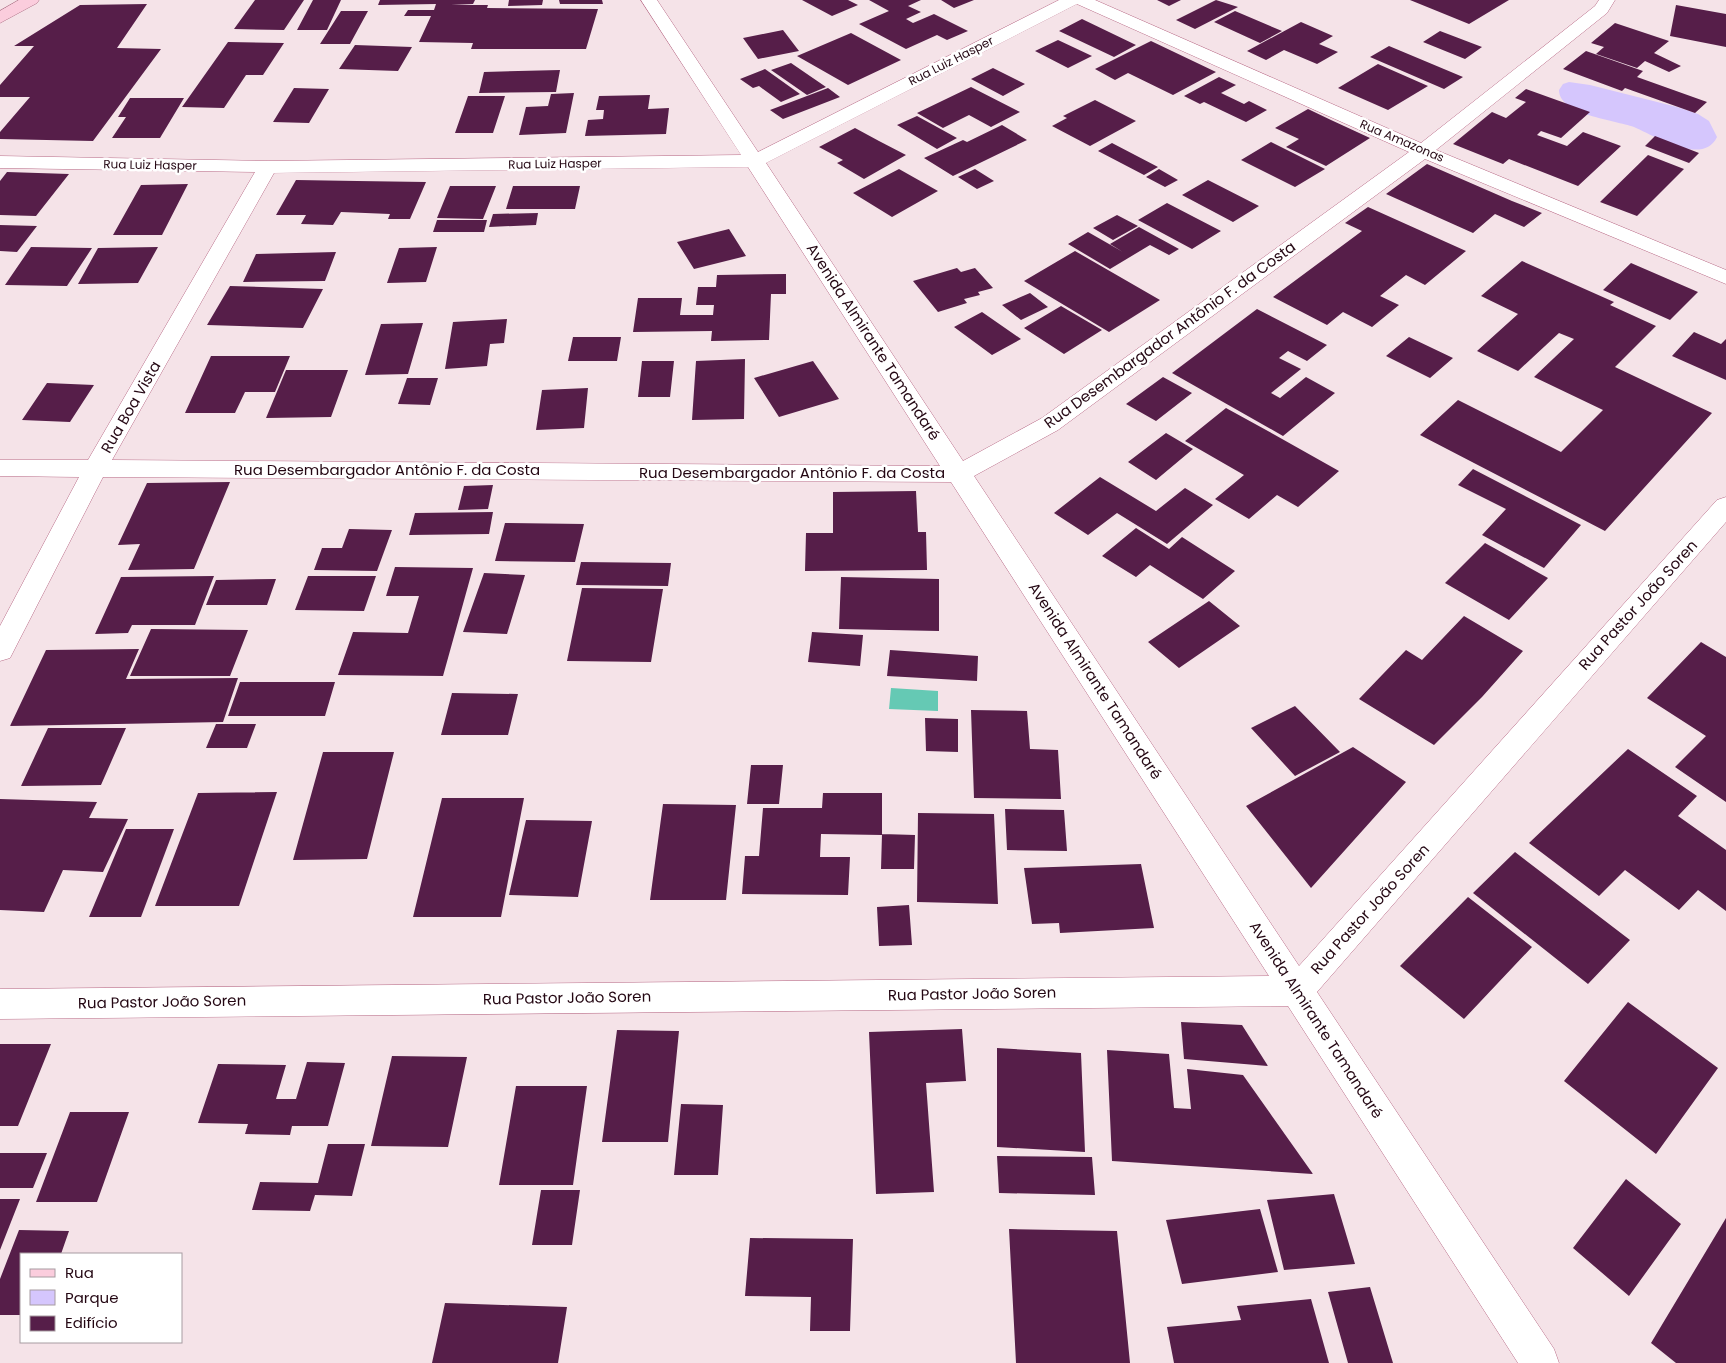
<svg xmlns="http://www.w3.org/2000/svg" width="1726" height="1363" viewBox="0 0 1726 1363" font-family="Poppins,sans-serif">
  <rect width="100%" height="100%" fill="#f5e3e8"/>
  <path fill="#d5c6fd" d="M1569,82L1590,85L1677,107L1698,114L1709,121L1717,137C1703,167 1653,135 1634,127C1615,120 1559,115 1559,90L1563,84Z"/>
  <path fill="#65c9b4" d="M891,688L938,691V711L889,709Z"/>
  <path fill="#561e49" d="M255,0H304L284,30L234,29Z
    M313,0H341L327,30H297Z
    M380,0H475L473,4L451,5H488L487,8L598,9L586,49H471L473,43L419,42L431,16H404L408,10H434L436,4L378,5Z
    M509,0H543L542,5L508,6Z
    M559,0H602L603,4H560Z
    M802,0H848L858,5L832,16Z
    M869,0H921L908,6L921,12L906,19L913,23L934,14L968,31L947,40L937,35L906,49L859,24L889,11Z
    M941,0H974L954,8Z
    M1157,0H1181L1169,6Z
    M1216,0L1238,7L1195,29L1176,20Z
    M1410,0H1509L1469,24Z
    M147,4L117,48L161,49L93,141L0,139V132L30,97H0V85L34,46H14L80,5Z
    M1676,5L1726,14V47L1670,36Z
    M341,11H368L350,44H320Z
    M1235,11L1282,31L1260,43L1214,22Z
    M1082,19L1136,45L1114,57L1059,31Z
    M1301,22L1333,36L1319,44L1338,52L1317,64L1284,50L1266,60L1247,51Z
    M1615,23L1669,41L1654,53L1681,66L1669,72L1645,61L1637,68L1596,54L1604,47L1591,43Z
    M783,30L799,51L758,59L743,38Z
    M1440,31L1482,47L1465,59L1423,42Z
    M851,33L901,60L848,85L797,56Z
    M1058,40L1092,56L1068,68L1035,51Z
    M1151,41L1216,72L1173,95L1128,73L1115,80L1095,69Z
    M228,42L284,43L263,75H246L224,108L182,107Z
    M355,45L412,47L398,71L339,69Z
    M1389,46L1463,77L1444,89L1370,57Z
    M1586,51L1643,71L1637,77L1707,102L1695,113L1625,88L1622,91L1563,69Z
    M791,63L826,87L807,95L771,70Z
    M1378,64L1428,86L1388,110L1338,88Z
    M993,68L1025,84L1003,96L971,79Z
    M765,69L800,94L781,102L759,86L753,88L740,79Z
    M560,70L556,92L479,93L484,72Z
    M1219,77L1236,85L1221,93L1244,104L1249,101L1267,110L1246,122L1204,102L1200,104L1184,96Z
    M971,87L1020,112L991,127L969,115L943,128L917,113Z
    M294,88L329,89L309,123L273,122Z
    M828,88L840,97L783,119L770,110Z
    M1526,89L1590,112L1561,138L1541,131L1537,135L1567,146L1583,132L1621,146L1578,186L1509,159L1503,164L1453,144L1492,112L1506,118L1526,102L1515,98Z
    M574,93L566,133L519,135L526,107L548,106L551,94Z
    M650,95L648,109L669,108L666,134L585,136L588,120L603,119L604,110H596L599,96Z
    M468,96H505L493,133H455Z
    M130,98H184L160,138H112L126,117H118Z
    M1095,100L1136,121L1090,146L1052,126L1067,118L1063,116Z
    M1308,109L1331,120L1370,138L1326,166L1286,147L1299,139L1275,128Z
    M917,116L957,138L937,149L897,125Z
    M1002,125L1027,140L953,176L924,158L963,140L967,142Z
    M855,128L879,141L906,155L864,179L837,163L843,160L819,147Z
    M1655,136L1699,153L1689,163L1645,146Z
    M1271,142L1325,169L1295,187L1241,160Z
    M1112,143L1158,167L1144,175L1098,151Z
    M1648,155L1684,169L1637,216L1600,202Z
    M1427,164L1512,201L1542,213L1524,227L1495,214L1473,233L1386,194Z
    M899,169L938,191L892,217L853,193Z
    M975,169L994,181L977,189L958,177Z
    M1159,169L1178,180L1165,187L1146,177Z
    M7,172L69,174L36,216L0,215V181Z
    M296,180L357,181L426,182L410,219H388L390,214L341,212L333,225L301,224L306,215H276Z
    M1208,180L1259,206L1233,222L1182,195Z
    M188,184L162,235H113L141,185Z
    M450,186H496L483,219L437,218Z
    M513,186H580L575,209H506Z
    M1167,203L1221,231L1192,249L1138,220Z
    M1368,207L1466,251L1425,285L1406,275L1380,296L1399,305L1372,327L1343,312L1327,325L1273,297L1362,231L1345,223Z
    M538,213L536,225L489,227L493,214Z
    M1117,215L1138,226L1113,240L1093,228Z
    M437,220H487L484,232H433Z
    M0,225L37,226L17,252L0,251Z
    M1139,227L1179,249L1169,255L1150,245L1110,269L1068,244L1088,232L1123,252L1110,244Z
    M729,229L746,256L694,269L677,242Z
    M31,247L92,248L67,286L5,285Z
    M158,247L138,283L78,284L98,248Z
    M437,247L426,282L387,283L399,248Z
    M1075,251L1160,300L1109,332L1024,281Z
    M336,252L325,281L243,282L256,254Z
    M1522,261L1614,302L1610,305L1656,326L1615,367L1712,413L1605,531L1420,435L1458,400L1561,452L1603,410L1534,377L1574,339L1559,333L1518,371L1477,351L1518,314L1481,296Z
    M1631,263L1698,292L1670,320L1603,290Z
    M957,268L961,272L975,268L993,288L978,292L980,295L964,299L967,303L938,312L913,281Z
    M786,274V294H771L769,340L711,341L712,331L633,332L638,298H682L680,315H713L714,305H696L698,287H716L717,275Z
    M230,286L323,289L303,328L207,325Z
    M1030,293L1048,307L1021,320L1002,305Z
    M1061,306L1102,330L1064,354L1024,328Z
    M1257,309L1327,345L1307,361L1288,351L1279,358L1301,369L1271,393L1280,398L1306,377L1335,393L1283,436L1172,373Z
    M982,312L1021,339L992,355L954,327Z
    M507,319L504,343L490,344L487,366L445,369L453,322Z
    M423,323L408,374L365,375L381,324Z
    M1694,332L1721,344L1726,339V380L1672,356Z
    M573,337H621L617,361H568Z
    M1409,337L1453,358L1430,378L1386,356Z
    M211,356H290L275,392H245L235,413H185Z
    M745,359L744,419L692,420L696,361Z
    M642,361H674L670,397H638Z
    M813,361L839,399L779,417L754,378Z
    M286,370H348L331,417L266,418Z
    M1163,377L1192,393L1156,421L1126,404Z
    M407,378H438L430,405L398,404Z
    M47,383L94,385L70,422L22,420Z
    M588,388L584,428L536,430L542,390Z
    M1226,408L1275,435L1339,471L1298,507L1277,495L1249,519L1215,499L1244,475L1185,441Z
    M1166,433L1193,449L1156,480L1128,462Z
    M1473,469L1581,525L1544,568L1482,535L1506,509L1458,485Z
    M1100,477L1156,511L1185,488L1213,505L1167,544L1117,513L1088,535L1054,513Z
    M230,482L194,569L128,570L140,544L118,545L147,483Z
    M493,485L488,509L458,510L464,486Z
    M916,491L918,532H926L927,570L805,571L806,533H833V492Z
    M493,512L489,534L409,535L415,513Z
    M505,523L584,524L575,562L495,561Z
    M1136,528L1169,549L1182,537L1235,571L1203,599L1150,565L1136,577L1102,556Z
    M349,529L392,530L377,571L314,570L322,548H342Z
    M1485,543L1548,578L1509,620L1445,583Z
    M581,562L671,563L668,586L576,585Z
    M395,567L473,568L443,676L338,675L353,632L408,633L419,596H386Z
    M484,573L525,575L507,634L463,632Z
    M214,576L195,625H132L128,633L95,634L121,577Z
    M308,576H376L364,611L295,610Z
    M841,577L939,579V631L839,629Z
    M276,579L267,605H206L216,580Z
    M582,588L663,589L651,662L567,661Z
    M1209,601L1240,626L1179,668L1148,642Z
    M1464,616L1523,651L1482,697L1434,745L1359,699L1406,650L1422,660Z
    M151,629L248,630L230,676H130Z
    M812,632L863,635L860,666L808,662Z
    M1701,642L1726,657V802L1675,767L1710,732L1706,736L1647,698Z
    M139,649L126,679L238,678L223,722L10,726L46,650Z
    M890,650L978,656L977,681L887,676Z
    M240,682H335L325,716H228Z
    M452,693L518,694L508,735H441Z
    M1295,706L1340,752L1295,776L1251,728Z
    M971,710L1027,711L1030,749L1058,750L1061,799L974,798Z
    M925,718L958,719V752L926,751Z
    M216,724H256L247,748H206Z
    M48,728H126L101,785L21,786Z
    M1353,747L1406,782L1311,888L1246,806Z
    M1628,749L1697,796L1678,816L1726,850V911L1698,890L1679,910L1625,870L1599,896L1529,843Z
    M323,752H394L367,859L293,860Z
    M751,765H783L779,804H747Z
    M277,792L239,906H155L198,793Z
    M823,793H882V835L821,834L820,857H850L848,895L742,894L745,856H759L763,808H822Z
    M442,798H524L501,917H413Z
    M0,799L97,802L89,818L128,819L103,872L63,870L44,912L0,910Z
    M663,804L736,805L726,900H650Z
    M1005,809L1064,810L1067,851L1007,850Z
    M918,813L994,814L998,904L917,902Z
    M526,820L592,821L578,897L509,895Z
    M126,829H174L141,917H89Z
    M882,834L915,835L914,869H881Z
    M1515,852L1630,940L1588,984L1473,893Z
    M1141,864L1154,928L1060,933L1059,923L1032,924L1024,868Z
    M1468,897L1532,947L1464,1019L1400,966Z
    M909,905L912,945L879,946L877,907Z
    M1628,1002L1718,1068L1656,1154L1564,1081Z
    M1181,1022L1242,1025L1268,1066L1184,1059Z
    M962,1029L966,1081L926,1083L934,1192L876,1194L869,1032Z
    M617,1030L679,1031L668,1142H602Z
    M0,1044H51L18,1126H0Z
    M997,1048L1081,1053L1085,1152L997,1147Z
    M1107,1050L1169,1054L1174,1108L1191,1109L1187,1069L1243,1075L1313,1174L1112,1161Z
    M392,1056L467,1057L448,1147L371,1146Z
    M307,1062L345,1063L328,1126H292L290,1135L245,1134L248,1124L198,1123L218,1064L286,1065L276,1099H296Z
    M516,1086H587L573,1185H499Z
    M681,1104L723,1105L718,1175H674Z
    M70,1112H129L97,1202H36Z
    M328,1144H365L352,1196L315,1195L310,1211L252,1210L260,1182L318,1183Z
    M0,1153H47L33,1188H0Z
    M997,1156L1092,1157L1095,1195L999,1193Z
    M1626,1179L1681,1224L1629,1296L1573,1248Z
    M541,1190H580L572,1245H532Z
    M1334,1194L1355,1264L1284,1270L1267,1200Z
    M0,1199H20L0,1250Z
    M1260,1209L1278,1272L1182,1284L1166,1220Z
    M1726,1218V1363H1676L1651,1343Z
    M1009,1229L1117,1231L1130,1363H1016Z
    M19,1230L69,1231L61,1254H21V1315H0V1279Z
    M750,1238L853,1239L850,1331H810L811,1297L745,1296Z
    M1370,1287L1393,1363H1348L1328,1292Z
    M1311,1299L1329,1363H1174L1167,1327L1241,1320L1237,1306Z
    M445,1303L567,1307L558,1363H432Z"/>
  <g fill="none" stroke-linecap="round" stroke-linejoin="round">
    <g stroke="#b86a86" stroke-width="1">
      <path id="minor" d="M641,0H657L758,152L1059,0H1095L1421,143L1595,6L1599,0H1615L1607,13L1436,150L1726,270V284L1425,159L1058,430L974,476L1299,966L1717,500L1726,497V522L1317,992L1554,1349L1559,1363H1518L1288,1006L0,1019V989L1269,976L951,482L103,477L10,658L0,661V626L79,477L0,476V460H88L255,172L0,168V156L268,161L741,155ZM1077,4L1409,152L1042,418L963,461L766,163ZM748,167L940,466L112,460L274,173Z"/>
    </g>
    <g stroke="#ae7287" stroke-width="1">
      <path id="major" d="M19,0H39L37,3L0,23V11Z"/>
    </g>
    <use href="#minor" fill="#fff" fill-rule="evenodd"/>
    <use href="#major" fill="#fbcddd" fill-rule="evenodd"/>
  </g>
  <g text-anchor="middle" stroke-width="5" stroke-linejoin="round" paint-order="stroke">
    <g font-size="12" fill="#240713" stroke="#fff">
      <text transform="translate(951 61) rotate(-27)" y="4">Rua Luiz Hasper</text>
      <text transform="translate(1402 141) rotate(23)" y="4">Rua Amazonas</text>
      <text transform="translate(555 164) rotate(-1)" y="4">Rua Luiz Hasper</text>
      <text transform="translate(150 165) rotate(1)" y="4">Rua Luiz Hasper</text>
    </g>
    <g font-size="15" fill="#240713" stroke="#fff">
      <text transform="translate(1170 335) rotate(-36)" y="5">Rua Desembargador Antônio F. da Costa</text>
      <text transform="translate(873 342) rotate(57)" y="5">Avenida Almirante Tamandaré</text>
      <text transform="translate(131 407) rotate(-60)" y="5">Rua Boa Vista</text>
      <text x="387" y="475">Rua Desembargador Antônio F. da Costa</text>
      <text x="792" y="478">Rua Desembargador Antônio F. da Costa</text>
      <text transform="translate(1638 605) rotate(-48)" y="5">Rua Pastor João Soren</text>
      <text transform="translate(1095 681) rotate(57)" y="5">Avenida Almirante Tamandaré</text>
      <text transform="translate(1370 909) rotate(-48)" y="5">Rua Pastor João Soren</text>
      <text transform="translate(972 994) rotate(-1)" y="5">Rua Pastor João Soren</text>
      <text transform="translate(567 998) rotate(-1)" y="5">Rua Pastor João Soren</text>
      <text transform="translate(162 1002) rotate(-1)" y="5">Rua Pastor João Soren</text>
      <text transform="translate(1316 1020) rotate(57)" y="5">Avenida Almirante Tamandaré</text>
    </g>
  </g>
  <rect x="20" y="1253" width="162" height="90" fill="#ffffff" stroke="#a79ca1"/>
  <rect x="30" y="1269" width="25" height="8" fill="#fbcddd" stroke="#a79ca1"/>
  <text x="65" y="1278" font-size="15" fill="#240713">Rua</text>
  <rect x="30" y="1290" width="25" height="15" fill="#d5c6fd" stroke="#a79ca1"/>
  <text x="65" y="1303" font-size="15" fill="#240713">Parque</text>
  <rect x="30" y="1316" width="25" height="15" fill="#561e49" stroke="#a79ca1"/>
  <text x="65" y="1328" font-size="15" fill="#240713">Edifício</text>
</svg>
